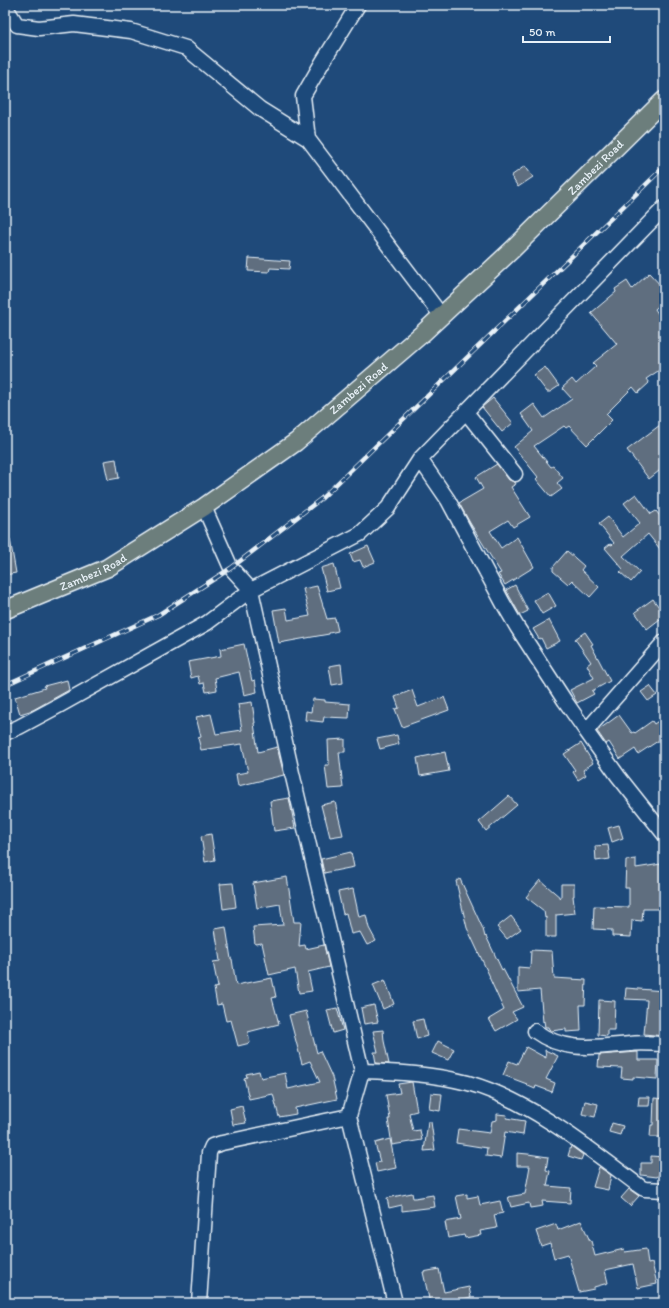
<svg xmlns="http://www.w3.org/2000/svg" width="669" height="1308" viewBox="0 0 669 1308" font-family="Itim,sans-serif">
  <rect width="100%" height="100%" fill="#1f4a7a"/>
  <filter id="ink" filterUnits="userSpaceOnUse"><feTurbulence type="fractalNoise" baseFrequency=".025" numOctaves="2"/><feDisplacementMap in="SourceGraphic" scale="8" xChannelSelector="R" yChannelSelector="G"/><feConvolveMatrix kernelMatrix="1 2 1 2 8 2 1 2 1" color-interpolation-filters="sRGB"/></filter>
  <g filter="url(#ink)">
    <path fill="#5e6e7f" stroke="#e8f1f8" d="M525,166L533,177L518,187L511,176Z
      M249,258L290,261L289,269L270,268L269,272L248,271Z
      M649,273L664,289V301L655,309L664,323V363L659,366L661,369L646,379L649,383L638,393L633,387L606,414L612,420L587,445L569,426L566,428L564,426L534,446L551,467L553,466L563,478L557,483L562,489L551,497L536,479L538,477L514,447L533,431L521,414L534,404L544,418L572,399L562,388L572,379L576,384L596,366L593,363L617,344L591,313L616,292L615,289L627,281L632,289Z
      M545,367L559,386L550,392H547L534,375Z
      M493,398L513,423L502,432L482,407Z
      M664,422V442L660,445L664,451V467L649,479L627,450Z
      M116,459L119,478L108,480L104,461Z
      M497,464L509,480L515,482L516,484L511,487L530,517L513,527L508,520L490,531L501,548L517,537L534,567L505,585L498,574L501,573L470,523L459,503L483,489L476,477Z
      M636,494L651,514L656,511L664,521V554L648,534L623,556L640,572L631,582L620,572L623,569L605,548L610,544L612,545L614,543L599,524L608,517L623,537L640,523L624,503Z
      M5,539H10L16,573L5,575Z
      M368,546L375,562L363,567L360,560L353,562L350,554Z
      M567,551L584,566L581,570L599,587L590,597L572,580L568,584L553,571V567Z
      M334,564L340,588L327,591L321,568Z
      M515,585L528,611L520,615L506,590Z
      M317,586L327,619L335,618L338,631L329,633V634L279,643L273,610L286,608L288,620L310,616L303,589Z
      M548,592L556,606L542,614L534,600Z
      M653,599L664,614V616L647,629L635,612Z
      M549,620L560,641L546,648L541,638L539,639L533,629Z
      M585,632L593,644L591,645L610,681L592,691L594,694L577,703L570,690L594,678L587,665L591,662L575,639Z
      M244,644L252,681L255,680L257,692L244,695L239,672L215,678L217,690L206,692L204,683L200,684L198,676L191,678L188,662L221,656L220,649Z
      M341,664L343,683L332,685L329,666Z
      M67,680L69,690L33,710L20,714L15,697L45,688L44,686Z
      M650,686L657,695L648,701L641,692Z
      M412,690L418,707L444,697L449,710L402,727L395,709L399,708L395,697Z
      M313,699L325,700V702L350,704L349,718L324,717L323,722L305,720L306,711L311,712Z
      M252,702L255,723H254L258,752L277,747L284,775L238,786L236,774L248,772L242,744L201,750L198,738L201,737L196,717L211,714L216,734L242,730L238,704Z
      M619,715L632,733L634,732L635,733L652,721L654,724L664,717V737L638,754L635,749L620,759L609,742L606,744L597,731Z
      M397,735L399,744L380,749L377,739Z
      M345,739V752H339L343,788L328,789L325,765H329L328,740Z
      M581,743L593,763L583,770L586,775L578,780L573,772L575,770L564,754Z
      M445,752L449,771L420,776L417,758Z
      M509,796L517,805L486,831L479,822Z
      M289,798L295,828L274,831L270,801Z
      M335,802L343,835L330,837L325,817H324L321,805Z
      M619,825L623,838L612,842L608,828Z
      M211,834L215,860L205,862L201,836Z
      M608,845L610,859L596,861L595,846Z
      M351,852L354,867L324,873L321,859Z
      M636,859V868L661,864L664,883V909H643L642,921L632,920L631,937L612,936V930L593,929L594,906L629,907V888H625L626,860Z
      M287,877L294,922H301L299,946L305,945L306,949L324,945L329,967L308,972L312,991L299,993L295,969L269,975L262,943L255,944L253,927L283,925L280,904L257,908L253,883Z
      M460,879L483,929L485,937L486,936L502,970L503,969L523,1007L512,1012L517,1019L496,1031L489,1019L504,1010L489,977H490L467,928L456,881Z
      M540,880L561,898V884H574V896H573L575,913L556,915V937H546V917L545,918L544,911L526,897Z
      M233,883L236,907L223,909L220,884Z
      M353,889L359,917L366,915L369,928L376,941L367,945L360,932L351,934L346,913L343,914L338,892Z
      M511,916L521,929L507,939L497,927Z
      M226,927L231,959H232L236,985L272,978L276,997L272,998L279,1024L248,1032L250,1043L238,1046L231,1020L226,1021L222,1004L217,1005L214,988L218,987L213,962L220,961L215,929Z
      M531,950L552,951L554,978L586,980L585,1005H580L581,1031L566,1032V1029L551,1031L549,1029L548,1027H545L544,1021L543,1022L540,990L518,992V967L530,968Z
      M385,980L394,1004L383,1009L373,985Z
      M626,988L664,991V1036L644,1034L647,1000L625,999Z
      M599,1000L615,1001L614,1030H607V1036L598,1035Z
      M374,1005L378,1022L364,1024L361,1008Z
      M337,1008L343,1030L333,1033L327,1010Z
      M306,1011L317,1053L320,1051L332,1077L337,1099L295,1108L296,1114L279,1117L273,1094L249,1099L244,1078L247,1077L246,1074L259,1071L261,1078L285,1073L288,1089L320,1082L310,1061L302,1064L289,1015Z
      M423,1019L427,1036L417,1039L413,1021Z
      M383,1030L384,1041L389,1064L376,1063L374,1052H378L373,1031Z
      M438,1041L454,1049L448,1060L432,1053Z
      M526,1047L546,1058L545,1050L558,1056L546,1079L555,1083L552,1092L536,1086L535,1089L526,1085L527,1084L503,1075L509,1061L517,1064Z
      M638,1052V1060H658L657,1079L633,1077V1079L621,1078L622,1068L598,1067L599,1055Z
      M412,1082L417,1111L409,1113L413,1131L420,1130L422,1140L392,1145L388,1119H390L386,1095L400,1093L398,1084Z
      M431,1093L442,1094L440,1111L429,1109Z
      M639,1097H650L649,1106H638Z
      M654,1098L664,1099V1137H650L651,1125H653Z
      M585,1101L598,1104L595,1117L582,1114Z
      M242,1106L246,1123L233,1125L230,1109Z
      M497,1114L507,1115L506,1118L525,1121L523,1135L505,1132L501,1158L486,1156L487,1148L456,1143L458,1129L490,1133L492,1121L497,1120Z
      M428,1122H431L435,1150L424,1151Z
      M612,1123L623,1126L620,1135L609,1132Z
      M390,1139L396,1168L377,1172L375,1163L380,1162L375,1143Z
      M571,1146L583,1155L581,1160L568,1156Z
      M517,1153L528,1154L548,1157L546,1170L550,1171L547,1186L571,1188L570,1203L542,1201L543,1206L530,1208L529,1203L511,1207L508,1197L525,1194L530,1166H517Z
      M651,1156L664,1157V1169L657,1177L641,1175V1163H651Z
      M599,1167L611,1175L608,1190L593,1187Z
      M629,1189L639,1196L630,1206L621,1198Z
      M412,1193L413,1198H415L433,1195L435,1207L402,1211V1205L389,1208L387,1198Z
      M467,1194V1198L478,1196L480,1205L500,1201L503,1213L494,1215L497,1228L480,1231L481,1235L465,1238L464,1235L448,1238L445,1222L461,1219L456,1196Z
      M581,1221L590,1241H591L595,1256L624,1249L625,1252L646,1249L648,1264L652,1263L657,1284L638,1288L633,1264L605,1270L608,1283L594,1287V1289L579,1292L568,1254L554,1258L550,1243L541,1246L536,1231L556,1224L558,1230Z
      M439,1269L444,1292L469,1287L471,1297L447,1303H430L423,1272Z"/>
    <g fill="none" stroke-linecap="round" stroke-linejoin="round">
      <g stroke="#e8f1f8" stroke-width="17">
        <path id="minor" d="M5,6L17,25L39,28L74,24L131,31L186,48L260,109L308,139L441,315
          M308,139L303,96L322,63L358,5
          M466,412L515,474
          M420,459L448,500L503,603L517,627L565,701L586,731L664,642
          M204,507L231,568L251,590L292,773L362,1071L349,1116L395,1303
          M586,731L618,776L664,834
          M5,733L19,727L60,705L207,623L251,590L360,534L388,508L420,459L664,208
          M535,1031C565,1053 596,1047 630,1044C641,1042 653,1044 664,1044
          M362,1071C398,1072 433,1074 468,1083C530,1100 591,1150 642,1188L645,1189L664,1190
          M199,1303L209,1153L212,1146L222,1143L349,1116"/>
      </g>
      <g stroke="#e8f1f8" stroke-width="20">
        <g id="major">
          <path id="s1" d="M5,610L107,568L204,507L296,442L423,333L513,249L664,100"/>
        </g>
      </g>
      <use href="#minor" stroke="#1f4a7a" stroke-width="14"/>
      <use href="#major" stroke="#6c7e7c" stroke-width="17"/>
      <g stroke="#e8f1f8" stroke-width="4.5">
        <path id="rail" d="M5,685L158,615L231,568L322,498L664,167"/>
      </g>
      <use href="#rail" stroke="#1f4a7a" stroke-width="3" stroke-dasharray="9" stroke-linecap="butt"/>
    </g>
  </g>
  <g text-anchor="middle" stroke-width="3.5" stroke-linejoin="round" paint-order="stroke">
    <g font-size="12" fill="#e8f1f8" stroke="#1f4a7a">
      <text dy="4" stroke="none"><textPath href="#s1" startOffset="744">Zambezi Road</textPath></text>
      <text dy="4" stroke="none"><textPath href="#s1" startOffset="420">Zambezi Road</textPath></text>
      <text dy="4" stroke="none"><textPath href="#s1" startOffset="96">Zambezi Road</textPath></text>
    </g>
  </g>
  <rect width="669" height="1308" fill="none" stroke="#1f4a7a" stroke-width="20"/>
  <rect x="10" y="10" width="649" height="1288" fill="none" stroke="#e8f1f8" stroke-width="1.5" filter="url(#ink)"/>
  <path d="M523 36v6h87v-6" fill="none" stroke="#e8f1f8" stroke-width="2"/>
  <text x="529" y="36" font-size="12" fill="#e8f1f8" stroke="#1f4a7a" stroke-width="3" paint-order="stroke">50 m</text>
</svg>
